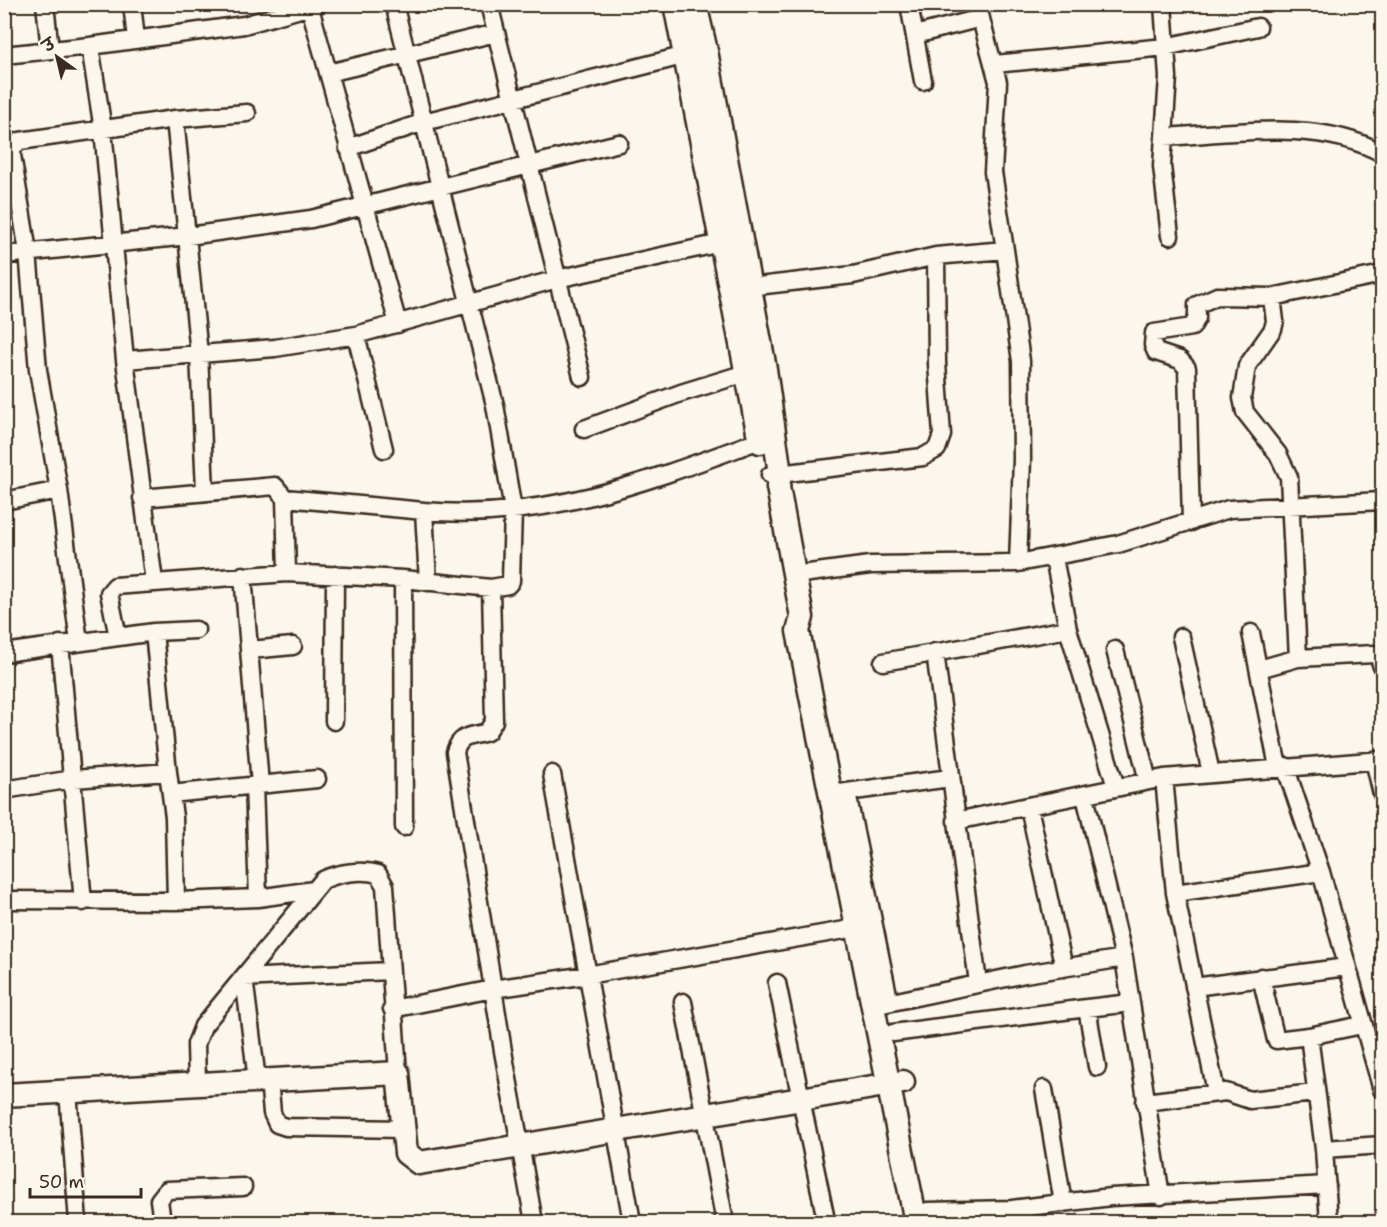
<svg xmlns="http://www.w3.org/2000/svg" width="1387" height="1227" viewBox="0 0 1387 1227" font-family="'Shantell Sans','Playpen Sans Deva',sans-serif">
  <rect width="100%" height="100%" fill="#fbf7ec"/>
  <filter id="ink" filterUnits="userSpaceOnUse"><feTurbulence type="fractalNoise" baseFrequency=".0167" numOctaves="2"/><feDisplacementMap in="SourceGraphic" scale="12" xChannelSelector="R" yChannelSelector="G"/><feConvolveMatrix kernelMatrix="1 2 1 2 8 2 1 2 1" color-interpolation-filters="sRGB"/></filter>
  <g filter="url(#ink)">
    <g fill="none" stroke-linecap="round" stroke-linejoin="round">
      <g stroke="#3b2a1e" stroke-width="21">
        <path id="street" d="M45,4L50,50
          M132,4L136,39
          M309,4L398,324
          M489,4L582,377
          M909,4L923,81
          M1163,4L1168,77L1162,166L1170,236
          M915,35L981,18
          M90,46L244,25L318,4
          M4,55L90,46L103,130L125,360L154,582
          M995,64L1165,47L1258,27
          M328,73L496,33
          M175,119L247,113
          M1164,137C1236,133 1317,118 1382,153
          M348,148L424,122L694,53
          M1005,250L1021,361L1022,459L1018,563
          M4,255L188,236L311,219L619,143
          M740,288L853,275L936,256L1005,250L993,172L998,82L977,4
          M1272,297L1275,321L1273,329L1247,366L1242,398L1245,412L1278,454L1289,477L1298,658
          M356,335L384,449
          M125,360L275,348L356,335L557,279L721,243
          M584,429L681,393L746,373
          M770,475L923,457L937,449L942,435L937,363L936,256
          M142,498L275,486L285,498
          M4,501L59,490
          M1191,522L1187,368L1180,360L1156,352L1153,345L1154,333L1192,327L1197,318V305L1217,296L1272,297L1382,274
          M1054,558L1068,629L1116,787
          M287,573L285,498L424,511
          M243,575L260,785
          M794,575L870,565L1018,563L1118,544L1229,509L1382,501
          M403,579L404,827
          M428,582L424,511C545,522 649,481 760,440
          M491,588L494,721L487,732C472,737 461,733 455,752L503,1051L534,1222
          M1251,633L1278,767
          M118,637L109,593L115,586L287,573L403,579L491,588L508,585L511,581L513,510L495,405L394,4
          M1181,637L1211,773
          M79,642L59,490L38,370L28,252L12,155V148L20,141L175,119L199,354L205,491
          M60,644L83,902
          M250,650L293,646
          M1115,650L1148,781
          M935,652L978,983
          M4,653L154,632
          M883,662L1068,629
          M1259,669L1298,658L1374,654L1379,657L1382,667
          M334,721L335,575
          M1374,760L1382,794
          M1285,766L1321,872L1382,1090
          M168,772L154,632L196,630
          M552,774L632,1222
          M1164,778L1175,893L1216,1092
          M254,785L258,898
          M4,790L73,779L168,772L174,817L176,901
          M171,794L317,779
          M832,794L950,778
          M1085,796L1124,958L1161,1196
          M1029,807L1064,968
          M956,821L1164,778L1382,760
          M1175,893L1321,872
          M4,900L176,901L258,898L314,890
          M1261,977L1276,1040L1309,1036
          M777,983L826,1220
          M1194,987L1347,967
          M683,1002L725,1222
          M873,1006L1025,974L1124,958
          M392,1009L493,989L587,975L868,926
          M893,1033L1087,1008
          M1097,1067L1087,1008L1131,1003
          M269,1079L272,1113L277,1124L286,1127L403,1129
          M257,1080L244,978L390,971
          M197,1083L196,1044L203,1026L323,880C338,873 362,869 378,874L385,886L398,1073
          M1044,1089L1063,1203
          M68,1091L78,1222
          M1145,1102L1226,1092L1250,1100L1315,1093
          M1324,1149L1382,1145
          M927,1211L1012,1209L1111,1197L1327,1185
          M162,1222L159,1200L167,1190L243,1187
          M1329,1222L1324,1149L1309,1036L1362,1025"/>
      </g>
      <g stroke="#3b2a1e" stroke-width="27">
        <path id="secondary" d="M675,4L760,442
          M695,4L706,51L765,369L780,474L778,487L802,617L798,631L916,1222
          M845,798L885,995
          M4,1095L398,1073L406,1153L419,1163L903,1082"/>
      </g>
      <use href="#street" stroke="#fbf7ec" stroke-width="16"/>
      <use href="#secondary" stroke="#fbf7ec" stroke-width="22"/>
    </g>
  </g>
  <rect width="1387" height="1227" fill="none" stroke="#fbf7ec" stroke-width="24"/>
  <rect x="12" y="12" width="1363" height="1203" fill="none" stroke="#3b2a1e" stroke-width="2" filter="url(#ink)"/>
  <g transform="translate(57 57) rotate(326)" stroke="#fbf7ec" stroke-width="4.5" paint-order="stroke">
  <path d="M0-4.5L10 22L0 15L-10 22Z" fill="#3b2a1e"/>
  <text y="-9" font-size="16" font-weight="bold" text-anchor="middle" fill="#3b2a1e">उ</text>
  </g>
  <path d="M30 1188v9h111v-9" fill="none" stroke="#3b2a1e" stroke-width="3"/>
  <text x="39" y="1188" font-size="18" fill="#3b2a1e" stroke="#fbf7ec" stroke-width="4.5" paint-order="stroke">50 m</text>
</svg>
